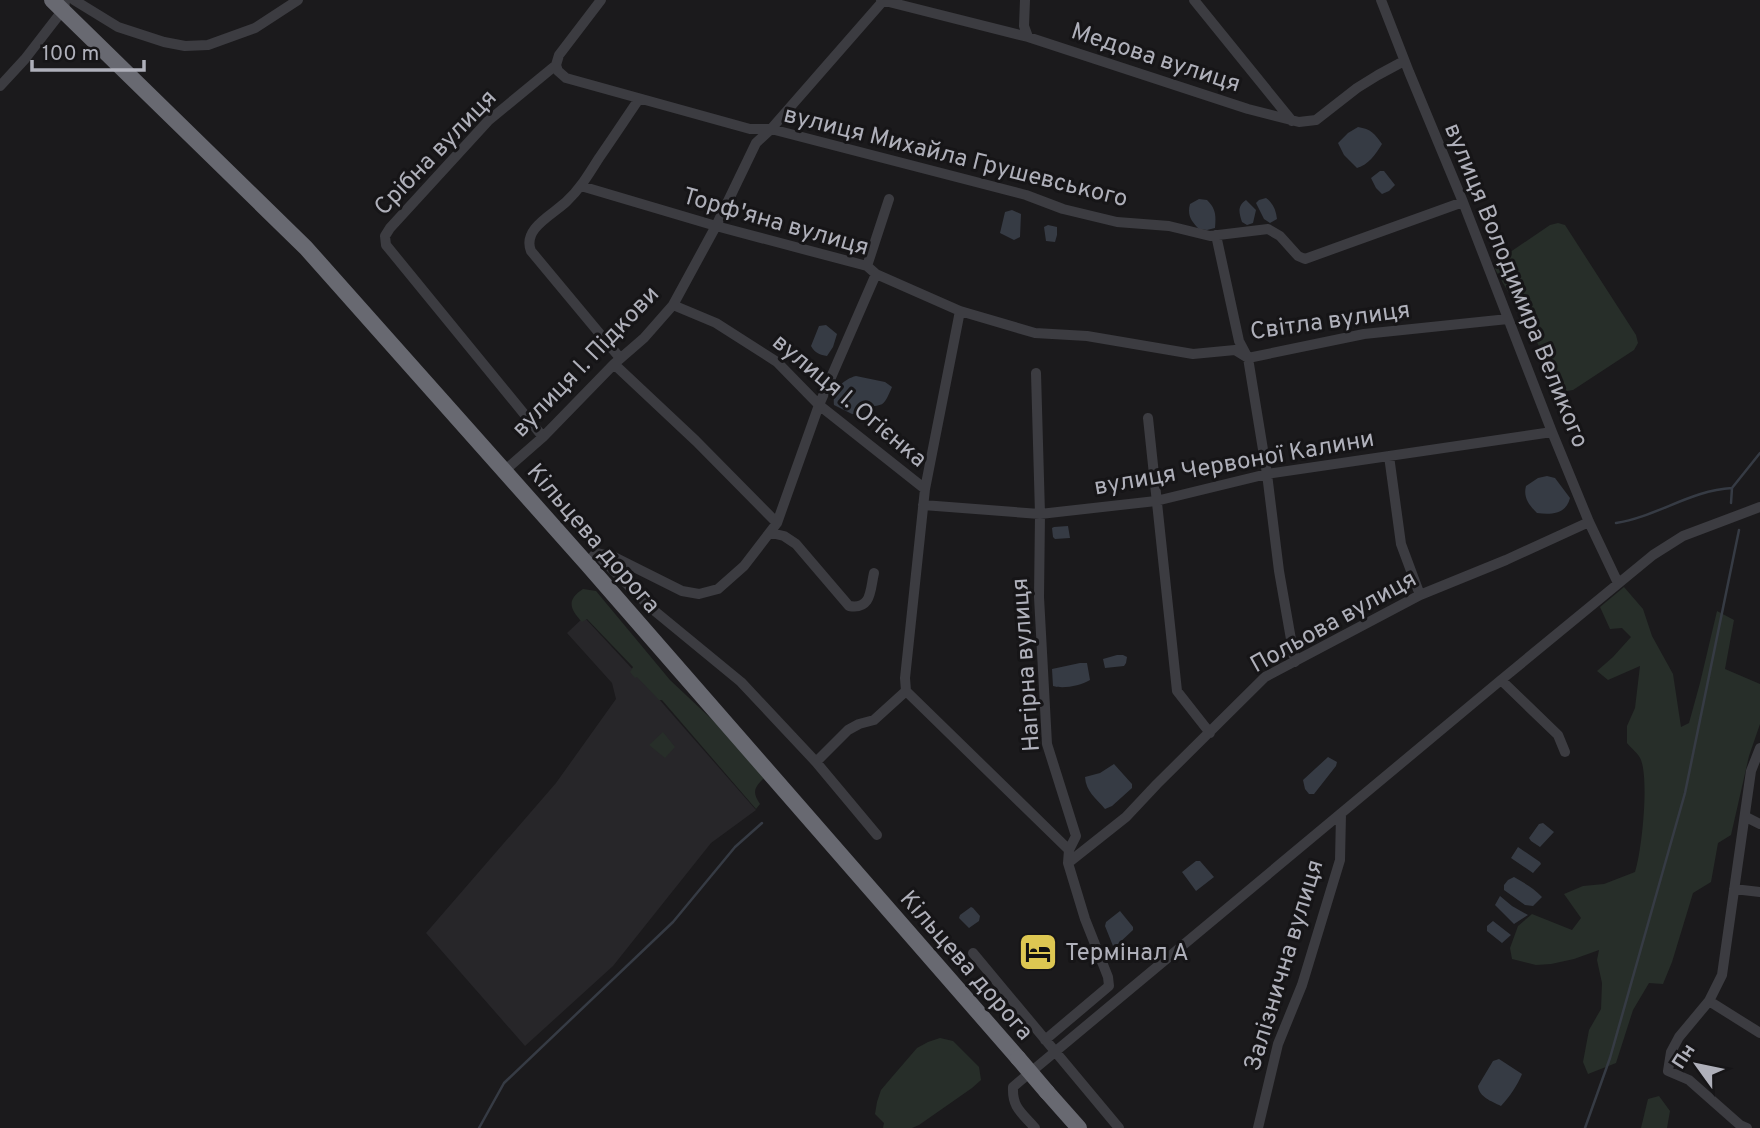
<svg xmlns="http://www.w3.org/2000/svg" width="1760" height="1128" viewBox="0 0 1760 1128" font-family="Overpass,sans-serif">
  <rect width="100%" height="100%" fill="#1b1a1c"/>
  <path fill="#272629" d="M584,617L637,674L756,810L711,843L613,966L525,1046L426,933L556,783L616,699L612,683L567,633Z"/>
  <path fill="#272e29" d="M1558,223L1565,225L1636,335L1638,343L1634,350L1573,390L1567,391L1563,388L1495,269L1500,259L1550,225Z
    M1624,587L1643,609L1652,636L1673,674L1681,727L1689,723L1700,683L1717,611L1734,620L1725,669L1760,684V724L1749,756L1731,835L1718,843L1711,882L1693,893L1672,962L1663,984L1649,983L1633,1010L1616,1063L1588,1074L1583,1062L1589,1030L1601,1009L1602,983L1597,960L1599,950L1574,959L1551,964L1536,965L1512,959L1510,948L1518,926L1532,914L1572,930L1581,918L1564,894L1583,886L1604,884L1635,872C1642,850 1649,781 1641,760C1639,754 1631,748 1627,743V726L1635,708L1640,666L1608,680L1597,671L1613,657L1631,637L1622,628L1610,629L1600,607Z
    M583,589L596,591L670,680L722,729L764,778C754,788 752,792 760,804L756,809L662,700H659L637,677L635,678L630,672L633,667L587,619L582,622C570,609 566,600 583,589Z
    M663,732L675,747L665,758L649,745Z
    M940,1038L953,1041L979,1067L981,1080L972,1088L919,1125L912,1128H883L884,1123L875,1114L877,1102L881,1090L892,1077L917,1048L928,1042Z
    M1659,1096L1670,1111L1667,1128H1641L1648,1099Z"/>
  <path fill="#363b44" d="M1358,127C1371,129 1375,134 1382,144C1376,154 1368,165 1357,168L1344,155L1338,143L1348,133Z
    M1380,171H1384L1395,185L1389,191L1382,194L1376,188L1371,178Z
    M1266,198C1273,203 1276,210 1277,219L1270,223L1264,219L1256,203L1259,200Z
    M1199,199L1207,200C1216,209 1216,215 1215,228L1207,230L1199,229C1191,221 1187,215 1190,204Z
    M1246,200L1256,210L1253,223L1247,225L1242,222C1239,213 1237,206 1246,200Z
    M1012,210L1021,214L1020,237L1014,240L1000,233L1005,212Z
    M1048,225L1057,227V235L1055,242L1046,241L1044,227Z
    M826,325L837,334L833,347L827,356C820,355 815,353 811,346L819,326Z
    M856,376L885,382L892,387C883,408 884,405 862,407L859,413L852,414L834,405C832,391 843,379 856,376Z
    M1547,476L1555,478L1570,498C1566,514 1552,515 1537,513C1529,505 1523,497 1526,486L1538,478Z
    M1068,526L1070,538L1055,539L1053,537L1052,528L1054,527Z
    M1117,655H1123L1127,657L1126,663L1124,666L1105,668L1103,659Z
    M1080,663H1087L1090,680C1080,686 1063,689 1053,686L1052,669Z
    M1328,757L1337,762L1336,766L1314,794H1309L1305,789L1303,780Z
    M1114,764L1132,784V788L1112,806L1105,809C1096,798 1086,792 1085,777L1100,773Z
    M1543,823L1554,832L1540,847L1531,841L1529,838L1539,824Z
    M1518,847L1540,862L1541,864L1533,873L1511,858Z
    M1196,861H1200L1214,877L1196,891L1182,872Z
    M1514,877C1524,883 1534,888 1542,897L1533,906L1525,905L1504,890V885L1508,880Z
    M1500,896L1512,906L1528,915L1514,924L1495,905Z
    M971,907L973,908L980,916L979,921L969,928L959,918L960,915Z
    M1120,911L1133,927V930L1117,945L1113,946L1105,926L1106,922Z
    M1493,921L1511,935L1502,943L1487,931V926Z
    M1499,1059L1522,1074C1517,1086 1510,1096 1501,1106C1491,1101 1479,1097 1478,1086L1493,1061Z"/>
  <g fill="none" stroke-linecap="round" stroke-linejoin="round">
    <path stroke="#363b44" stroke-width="2.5" d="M1731,503L1732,488L1760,453
      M1616,523C1656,517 1691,490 1732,488
      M479,1128L504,1083L673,922L735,847L762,823
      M1585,1128L1610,1058L1685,793L1739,530"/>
    <path stroke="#3c3c41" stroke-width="10" d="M74,0L118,27L164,42L185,46L208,45L255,28L298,0
      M881,0L1028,37L1248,109L1299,122L1316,120L1357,88L1378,75L1404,61
      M1025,0L1024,26L1028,37
      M1194,0L1292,121
      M1381,0L1409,72L1463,202L1552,432L1589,522L1618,583
      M556,65L558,71L566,78L750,129H771L1026,195L1063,209L1117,222L1169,226L1210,236L1268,229L1280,236L1298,256L1305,259L1463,202
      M0,86L25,59L59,15L64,13L65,0
      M581,186L716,226L867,266L876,274L960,311L1035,333L1087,336L1193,354L1235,350L1248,358L1364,334L1508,319
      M1216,235L1239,341L1248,358L1267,474L1279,571L1295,662
      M867,266L889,199
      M673,305L716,323L777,362L819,405L925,489
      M620,358L531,251C522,229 552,215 566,202C580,189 589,174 599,158C613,138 626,118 639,99
      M614,364L696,441L777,523
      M1036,373L1040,514L1039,597L1047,744L1076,836L1069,850
      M1148,418L1177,691L1210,733
      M543,437L386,245L385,236L390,228L488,121L556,65L559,55L601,0
      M1389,456L1401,544L1420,595
      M504,471L543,437L614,364L644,338L673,305L716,226L756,143L771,129L883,1
      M923,505L1040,514L1156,501L1267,474L1552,432
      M771,533L784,536L796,544L849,606C872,610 870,590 874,573
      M596,553L651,608L741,682L816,762L877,835
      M587,564L596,553L614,557L682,591L699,594L718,589L744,566L777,523L819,405L876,274
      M1501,680L1558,735L1565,752
      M906,691L1069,850L1068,863L1085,919L1108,977L1109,986L1045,1040
      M906,691L905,678L925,489L960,311
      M816,762L848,730L859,724L874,720L906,691
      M1746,817L1760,824
      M1068,863L1126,817L1157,784L1265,677L1420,595L1506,560L1589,522
      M1734,889L1760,892
      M973,953L1119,1128
      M1709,1001L1760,1033
      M1035,1128C1022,1113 1012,1108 1013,1087L1020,1081L1501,680L1653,555L1683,536L1760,507
      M1258,1128L1278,1044L1302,985L1340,860L1341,814
      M1747,1128L1740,1125L1689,1080L1668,1071L1671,1052L1679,1037L1709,1001L1722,975L1751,771L1760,748"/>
    <path stroke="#686971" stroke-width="16" d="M52,0L306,248L587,564L1018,1058
      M1047,1092L1079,1128"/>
    <path stroke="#686971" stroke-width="16" d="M1018,1058L1047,1092"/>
  </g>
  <defs>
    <g id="hotel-square" transform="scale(2.0125)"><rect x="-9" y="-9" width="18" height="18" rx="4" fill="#ddc752" stroke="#161517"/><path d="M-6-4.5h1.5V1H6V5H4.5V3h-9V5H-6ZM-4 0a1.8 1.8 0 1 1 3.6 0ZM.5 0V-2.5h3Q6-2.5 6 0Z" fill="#111"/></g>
  </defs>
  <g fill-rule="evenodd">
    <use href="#hotel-square" x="1038" y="952"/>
  </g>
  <g text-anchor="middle" stroke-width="6" stroke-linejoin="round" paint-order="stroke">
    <g font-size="24" fill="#afb0ba" stroke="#161517">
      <text transform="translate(1156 57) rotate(18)" y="8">Медова вулиця</text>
      <text transform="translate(435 152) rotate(-46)" y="8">Срібна вулиця</text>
      <text transform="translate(956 156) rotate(14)" y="8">вулиця Михайла Грушевського</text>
      <text transform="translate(776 221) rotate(16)" y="8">Торф'яна вулиця</text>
      <text transform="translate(1517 285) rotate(68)" y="8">вулиця Володимира Великого</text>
      <text transform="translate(1330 320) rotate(-8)" y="8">Світла вулиця</text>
      <text transform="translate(585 361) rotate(-46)" y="8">вулиця І. Підкови</text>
      <text transform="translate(850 400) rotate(40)" y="8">вулиця І. Огієнка</text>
      <text transform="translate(1234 462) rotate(-10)" y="8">вулиця Червоної Калини</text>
      <text transform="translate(594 538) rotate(49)" y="8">Кільцева дорога</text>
      <text transform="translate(1333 621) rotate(-29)" y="8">Польова вулиця</text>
      <text transform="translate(1025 665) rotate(-94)" y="8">Нагірна вулиця</text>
      <text transform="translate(967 965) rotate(49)" y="8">Кільцева дорога</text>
      <text transform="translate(1283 965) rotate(-73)" y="8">Залізнична вулиця</text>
    </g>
    <g font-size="24" fill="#afb0ba" stroke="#161517" text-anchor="start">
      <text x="1065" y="960">Термінал А</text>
    </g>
  </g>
  <g transform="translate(1697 1065) rotate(303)" stroke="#161517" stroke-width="5" paint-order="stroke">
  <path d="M0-5L12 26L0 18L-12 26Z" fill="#afb0ba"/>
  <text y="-10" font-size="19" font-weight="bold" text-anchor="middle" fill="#afb0ba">Пн</text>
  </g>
  <path d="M32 60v10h112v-10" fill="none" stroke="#afb0ba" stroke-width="3.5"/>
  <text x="42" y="60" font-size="21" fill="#afb0ba" stroke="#161517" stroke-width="5" paint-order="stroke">100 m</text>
</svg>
